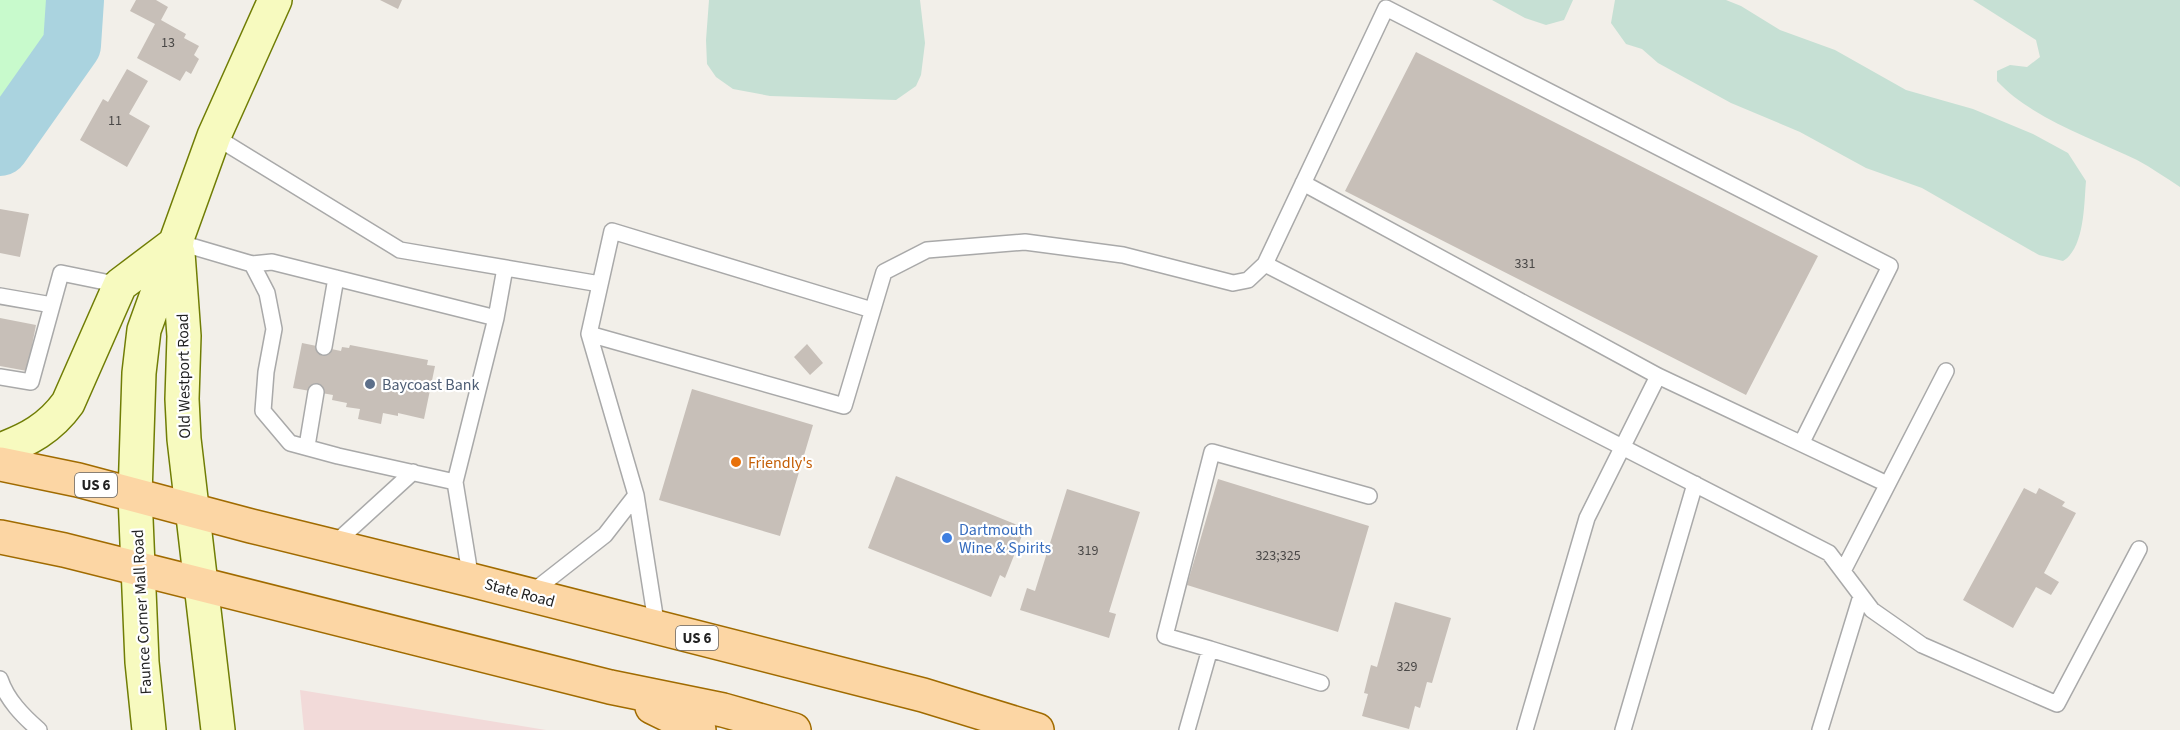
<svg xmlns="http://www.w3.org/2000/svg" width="2180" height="730" viewBox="0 0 2180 730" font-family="'Source Sans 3',sans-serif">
  <rect width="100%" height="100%" fill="#f2efe9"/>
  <path fill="#f2dad9" d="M300,690L546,730H304Z"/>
  <path fill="#c6e0d4" d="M709,0H920L925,43L921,75L916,86L896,100L770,96L733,89L716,77L707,64L706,40Z
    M1492,0H1573L1564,20L1546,25L1525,18Z
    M1615,0H1726L1741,6L1780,30L1835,50L1906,90L1973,109L2033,134L2068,153L2086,181C2084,203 2085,248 2063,261L2039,255L1922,188L1866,168L1800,132L1731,103L1658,63L1642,49L1626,44L1611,23Z
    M1973,0H2180V187C2166,178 2152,168 2137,160C2092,138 2031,118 1997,81V71L2010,65L2027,67L2040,57L2036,40Z"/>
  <path fill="#c8facc" d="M0,0H57C67,47 30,69 5,103L0,102Z"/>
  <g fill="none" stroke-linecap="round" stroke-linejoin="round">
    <path stroke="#aad3df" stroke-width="58" d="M0,147L72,45L75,0"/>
  </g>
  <path fill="#c7bfb8" d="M136,0H156L168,7L161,20L186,34L184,38L199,46L194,55L199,59L191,74L186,71L180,81L137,58L155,24L130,11Z
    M380,0H402L398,9Z
    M1416,52L1818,256L1746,395L1345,191Z
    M127,69L148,81L129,114L150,126L127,167L80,140L103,99L108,102Z
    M0,209L29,214L20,257L0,253Z
    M0,318L36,325L27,371L0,366Z
    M302,343L341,351L342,347L349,348L350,345L428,360L427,365L435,366L424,419L398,413V416L383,413L381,424L358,419L360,409L346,407L347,403L332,400L333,395L293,388Z
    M807,344L823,363L810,375L794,357Z
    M692,389L813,425L780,536L659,500Z
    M896,476L1025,528L1005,578L1000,575L991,597L868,548Z
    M1218,479L1369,526L1338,632L1187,585Z
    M2024,488L2036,494L2039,488L2065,502L2062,506L2076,513L2044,573L2059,582L2051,595L2036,587L2013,628L1963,600Z
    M1067,489L1140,512L1109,612L1116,614L1109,638L1020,610L1027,588L1035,591Z
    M1395,602L1451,618L1432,683L1427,682L1420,708L1415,706L1409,729L1362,716L1368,694L1364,693L1371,665L1377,667Z"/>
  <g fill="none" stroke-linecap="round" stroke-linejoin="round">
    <g stroke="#a9a9a9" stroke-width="18">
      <path id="lane" d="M214,136L400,250L600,284
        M1303,183L1658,376L1887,484
        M177,242L252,264L272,262L496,318
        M252,264L267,293L274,329L266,372L263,411L290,443L338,456L455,482L496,318L505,268
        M0,296L52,305
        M589,334L844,406L884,272L927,250L1025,242L1123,255L1233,283L1248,280L1265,264
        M324,347L336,278
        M0,377L31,382L61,273L120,285
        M1802,442L1890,266L1386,8L1265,264L1829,553L1872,610L1922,645L2057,704L2139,549
        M307,446L316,392
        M455,482L471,580
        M333,545L413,472
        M1843,571L1946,371
        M531,593L605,535L636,495
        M657,628L636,495L589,334L612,231L872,310
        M1210,649L1165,636L1212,452L1369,496
        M0,679C7,700 23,716 39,730
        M1187,730L1210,649L1321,683
        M1525,730L1587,518L1658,376
        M1623,730L1695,484
        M1820,730L1861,596"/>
    </g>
    <g stroke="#707d05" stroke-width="36">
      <path id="secondary" d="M178,253L184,336L182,399L184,439L218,730
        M0,450C28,440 50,428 68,403L120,285L177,242
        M149,730L142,662L135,495L139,373L144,330L214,136L275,0"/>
    </g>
    <g stroke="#a06b00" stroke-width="36">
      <path id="primary" d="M0,464L78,480L251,526L471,580L923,695L1037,730
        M0,537L64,550L610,687L723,710L794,730
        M652,707L699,730"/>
    </g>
    <use href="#lane" stroke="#fff" stroke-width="15"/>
    <use href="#secondary" stroke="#f7fabf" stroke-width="33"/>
    <use href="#primary" stroke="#fcd6a4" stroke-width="33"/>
  </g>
  <circle fill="#5c6f8a" stroke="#fff" stroke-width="2" cx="370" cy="384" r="6"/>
  <circle fill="#e8710a" stroke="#fff" stroke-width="2" cx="736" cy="462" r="6"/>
  <circle fill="#3f7fe0" stroke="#fff" stroke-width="2" cx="947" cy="538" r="6"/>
  <g text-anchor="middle" stroke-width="4.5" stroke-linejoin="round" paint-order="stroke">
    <g font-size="14" fill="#4b4948">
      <text x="168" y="47">13</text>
      <text x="115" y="125">11</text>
      <text x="1525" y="268">331</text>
      <text x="1088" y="555">319</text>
      <text x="1278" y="560">323;325</text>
      <text x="1407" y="671">329</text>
    </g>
    <g fill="#fff" stroke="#646464" stroke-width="1.5">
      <rect x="75" y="473" width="42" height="24" rx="4.5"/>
      <rect x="676" y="626" width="42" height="24" rx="4.5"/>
    </g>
    <g font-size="15" font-weight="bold" fill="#222">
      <text x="96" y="490">US 6</text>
      <text x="697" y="643">US 6</text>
    </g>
    <g font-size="16" fill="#222" stroke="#fff">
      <text transform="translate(183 376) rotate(-91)" y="6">Old Westport Road</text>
      <text transform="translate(520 592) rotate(15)" y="6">State Road</text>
      <text transform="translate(141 612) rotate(-93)" y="6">Faunce Corner Mall Road</text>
    </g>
    <g font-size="16" fill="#4e5e75" stroke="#fff" text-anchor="start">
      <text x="382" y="390">Baycoast Bank</text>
    </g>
    <g font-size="16" fill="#c56008" stroke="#fff" text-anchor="start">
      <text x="748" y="468">Friendly's</text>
    </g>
    <g font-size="16" fill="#366cbe" stroke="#fff" text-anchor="start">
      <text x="959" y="535">Dartmouth<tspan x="959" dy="18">Wine &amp; Spirits</tspan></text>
    </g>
  </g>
</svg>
